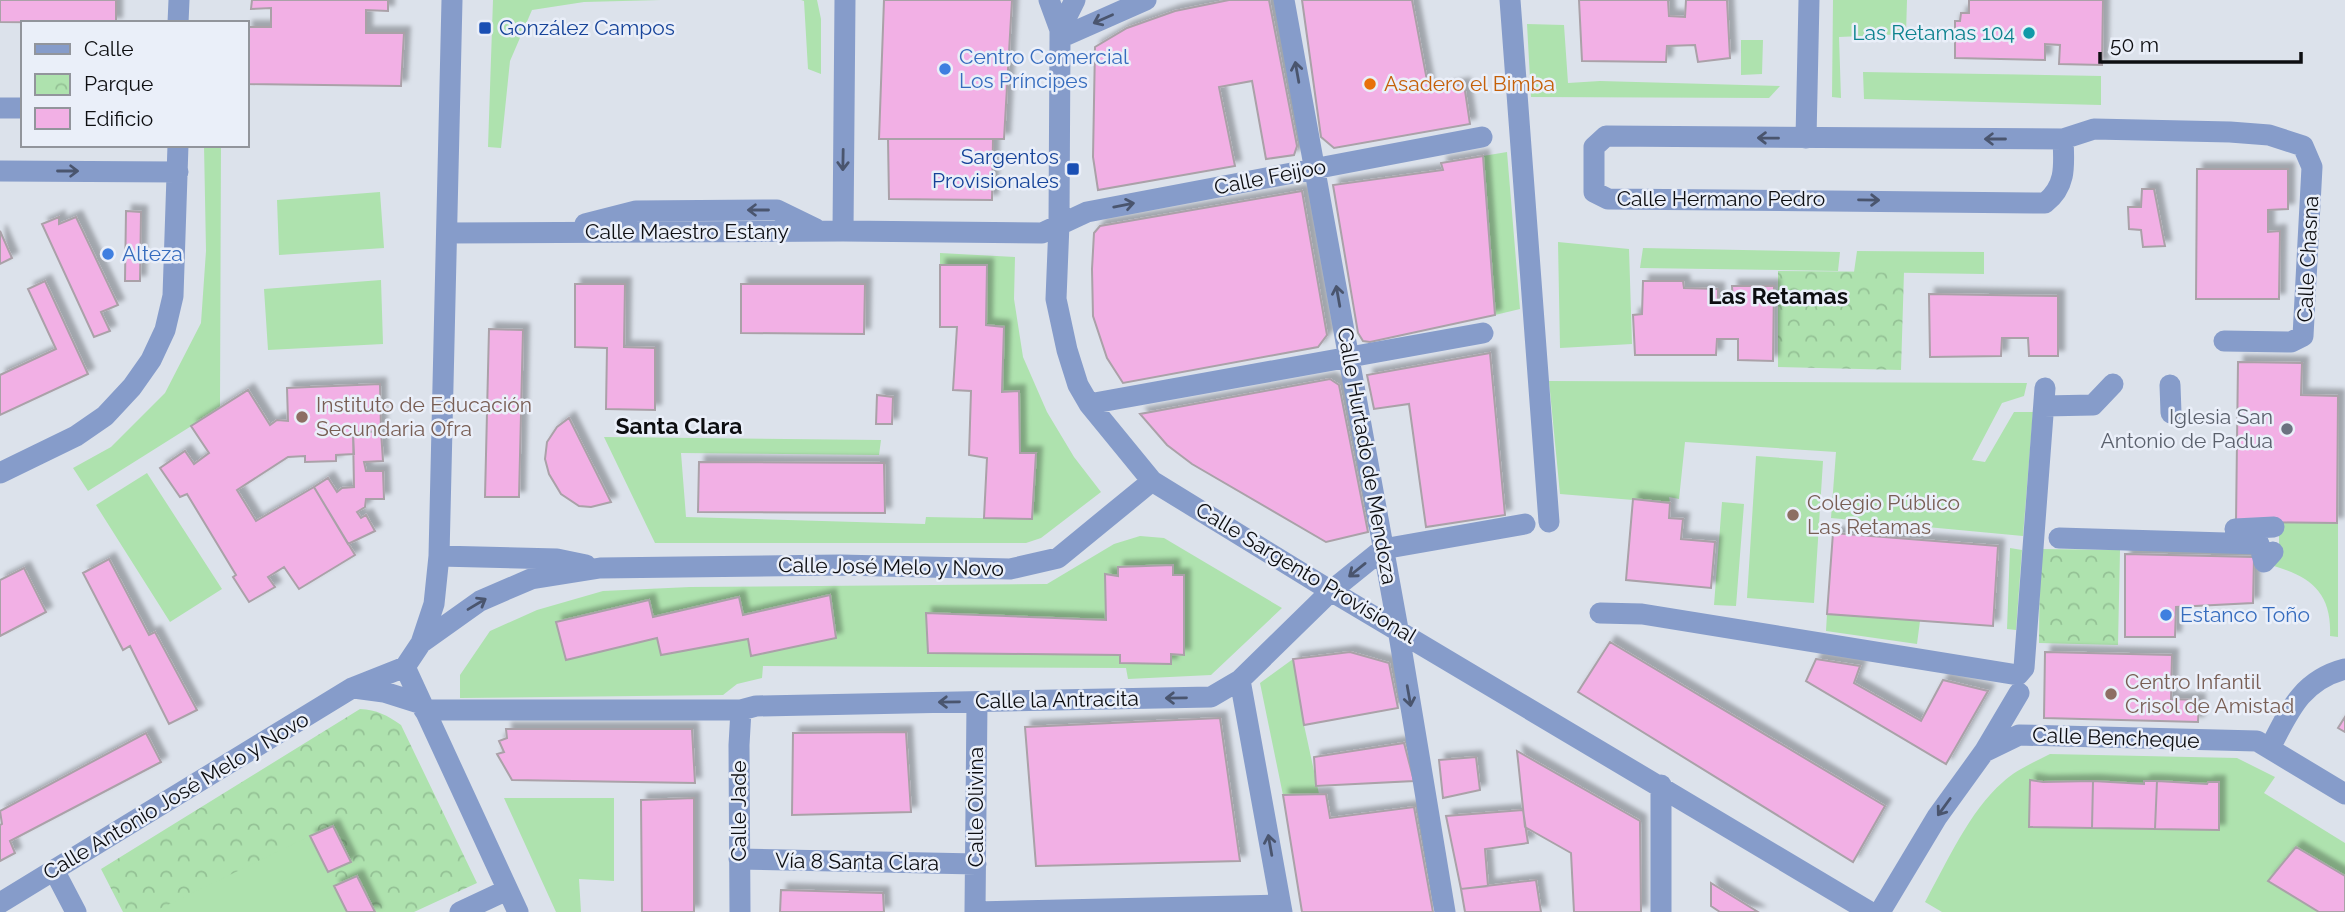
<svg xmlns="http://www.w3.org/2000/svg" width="2345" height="912" viewBox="0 0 2345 912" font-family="Raleway,sans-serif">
  <defs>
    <pattern id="park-crowns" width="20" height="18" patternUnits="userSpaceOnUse" patternTransform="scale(1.75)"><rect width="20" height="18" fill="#aee2ae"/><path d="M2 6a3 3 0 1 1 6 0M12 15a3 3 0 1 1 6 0" fill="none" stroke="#94c195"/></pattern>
    <filter id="shadow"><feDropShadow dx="6" dy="-6" stdDeviation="2" flood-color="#0004"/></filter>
  </defs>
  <rect width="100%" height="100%" fill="#dce2eb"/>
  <path fill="url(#park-crowns)" d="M1778,271L1904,272L1901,370L1778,367Z
    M2040,549L2120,550L2118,645L2039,643Z
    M360,709C377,710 387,715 401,725L477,883L414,912H123L101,869Z"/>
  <path fill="#aee2ae" d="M493,0H661L584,2L532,10L510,61L501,148L488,147Z
    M801,0H817L821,19V74L808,69L804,1Z
    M1833,0H1907L1906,34L1839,37L1841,98L1832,97Z
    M1527,24L1564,25L1568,83L1600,81L1780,86L1769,98L1531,97Z
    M1741,40H1763L1762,74L1741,75Z
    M1863,72L2101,76V105L1864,99Z
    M204,145H221L220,408L88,491L73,468L111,447L165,393L201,323L206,251Z
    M1507,152L1520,309L1495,315L1483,156Z
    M380,192L384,248L279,255L277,200Z
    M1558,242L1629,249L1632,344L1560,348Z
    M1643,248L1840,252L1838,271L1640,268Z
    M1857,251L1984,252V274L1854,272Z
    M940,253L1015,257L1014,299L1023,357L1047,412L1074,457L1101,492L1041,538L1026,543H655L604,437L881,440L879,455L681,453L686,517L925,524L926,517L1032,519L1020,453L1002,392L940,265Z
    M381,280L383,344L268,350L264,289Z
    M1549,381L2027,383L2024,396L2002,403L1972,460L1985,462L2014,412H2033L2023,536L1831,518L1836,452L1685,442L1679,499L1669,497L1670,503L1560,494Z
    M1756,456L1823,461L1814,603L1747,598Z
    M147,473L222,589L170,622L96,505Z
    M1722,502L1744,504L1736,606L1714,605Z
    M2279,523H2338V637L2330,636C2332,592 2310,576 2270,565L2279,556Z
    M1140,536L1164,538L1282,608L1211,675L1128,679L1126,668L763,666L762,678L737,684L723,695L460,698V675L490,631L537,610L603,591L690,587L1047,584L1114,544Z
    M2010,548L2022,550L2016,630L2007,629Z
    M1827,614L1920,621L1917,644L1826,631Z
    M1293,659L1304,725L1319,794L1283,795L1260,683Z
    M2050,754L2237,758L2275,777L2264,793L2345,843V912H1942L1925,902C1946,864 1970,810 2003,782C2016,770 2034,762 2050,754Z
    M504,798H614V881L579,879L581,912H556Z
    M310,836L347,912H153Z"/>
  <path fill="#f2b0e5" stroke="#aaa1a8" stroke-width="2" filter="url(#shadow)" d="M0,0H116V23L0,22Z
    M252,0H388V11L366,10V33H404L401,86L247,84V27H271V8L251,9Z
    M884,0H1012L1004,139H879Z
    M1229,0H1269L1297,146L1294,155L1266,159L1252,81L1219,87L1235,166L1098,190L1093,157L1095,47L1127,28L1175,11Z
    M1302,0H1412L1429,91L1464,84L1470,124L1334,148L1321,137Z
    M1579,0H1668L1669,16L1685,17L1686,0H1727L1730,58L1698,62L1695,45L1667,46L1666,62L1582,61Z
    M1969,0H2103L2102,65L2059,64L2060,45L2045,44V60L1955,58V21H1960L1961,13H1969Z
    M888,139H993L992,200L889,199Z
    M1483,156L1495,315L1370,342L1363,341L1358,333L1333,185L1443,170L1441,163Z
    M2197,169H2288V209L2268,210V232L2280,231L2279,299H2196Z
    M2142,189H2154L2165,246L2143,247L2141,230L2129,229L2128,207H2141Z
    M1302,191L1327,335L1318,347L1123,383L1107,358L1093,316L1092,269L1094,233L1100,226Z
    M126,211L141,212L140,281H125Z
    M59,217V224L76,217L118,305L101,312L110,331L94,337L42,224Z
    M0,231L12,258L0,264Z
    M940,265H987L986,325L1004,327L1002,392L1019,391L1020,453H1036L1032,519L984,518L987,458L969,455L971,391L953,390L957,327H940Z
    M45,281L88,374L0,415V375L56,349L28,289Z
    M1643,281H1683L1684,288L1718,289V303H1733L1732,286H1774L1773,361L1738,360V339H1717L1716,355H1635L1633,315L1642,314Z
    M575,284H625L624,347L655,348V410L606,409L607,348L575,347Z
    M741,284H865L864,334L741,333Z
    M1929,294L2058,296V356H2029L2028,338H2002L2001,356L1930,357Z
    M489,329L523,330L519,497H485Z
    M1490,353L1505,515L1426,527L1409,404L1374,409L1367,375Z
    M2238,362L2302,363L2301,395L2338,396L2337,523L2236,522Z
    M1330,379L1339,385L1368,532L1326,542L1192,464L1167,445L1140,414Z
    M380,384L381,431L353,433L354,454L336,455V461L305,462V456L288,457L237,490L256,521L314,487L355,555L299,589L284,567L268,577L275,587L249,602L233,577L236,575L187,494L180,497L160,468L185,451L194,464L209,453L191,426L248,390L270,425L277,420L288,421L287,388Z
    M877,395L893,397L892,424H876Z
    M569,418L611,502L591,507L579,506L561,494L549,474L545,459L547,442L557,427Z
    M381,431L383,461L364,462L366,471H383L384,499H366L365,507L357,512L361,518L366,515L375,531L348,544L314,487L328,478L337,492L342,488L354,487L353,433Z
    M699,462L884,463L885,513L698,512Z
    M1633,499L1670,503L1669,518L1683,519L1681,539L1715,542L1711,588L1626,580Z
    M1833,533L1998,546L1993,626L1827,614Z
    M2125,554L2254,557L2253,603L2176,607L2175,637H2125Z
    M109,559L149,635L155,632L197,710L169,724L130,646L123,650L83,573Z
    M1173,565V575H1184V655L1171,654V664L1120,663V655L928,653L926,613L1106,620L1105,574L1118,576V567Z
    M24,568L46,612L0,636V580Z
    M830,595L836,638L751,656L748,639L661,655L657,638L566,660L556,622L649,600L653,617L739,597L743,615Z
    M1610,642L1885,806L1853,862L1578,692Z
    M1350,652L1389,663L1398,708L1304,725L1293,659Z
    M2045,652L2172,655L2171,699L2199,700L2198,722L2044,718Z
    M1816,659L1860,666L1854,683L1921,721L1943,680L1988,691L1946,764L1806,681Z
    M2345,717V732L2338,728Z
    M1220,718L1240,861L1036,866L1025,727Z
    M506,729H692L695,783L512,780L497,754L504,752L499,741L507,738Z
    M906,732L911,812L792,815L793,733Z
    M146,733L161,762L10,841L15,853L0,861V825L2,824L0,811Z
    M1404,743L1414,781L1316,786L1314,757Z
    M1517,751L1640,821L1641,912H1574L1571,853L1525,827Z
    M1476,757L1480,790L1443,798L1439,760Z
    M2030,780L2043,782L2093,781L2092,828L2029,827Z
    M2093,781L2144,784V781H2157L2155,829L2092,828Z
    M2157,781L2207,784L2208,782H2219V830L2155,829Z
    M1326,794L1330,818L1414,807L1433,912H1302L1283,795Z
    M694,798V912H642L641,800Z
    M1523,810L1528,843L1485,849L1488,886L1461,889L1446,816Z
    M333,826L351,862L328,872L310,836Z
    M2296,847L2345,876V912H2319L2268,881Z
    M357,876L375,912H347L334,886Z
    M1536,880L1541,912H1465L1461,889Z
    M1711,883L1758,912H1720L1711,906Z
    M781,890L883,893L884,912H780Z"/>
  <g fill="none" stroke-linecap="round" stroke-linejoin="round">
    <path stroke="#869cca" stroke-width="21" d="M1049,0L1060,30
      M1075,0L1060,30V38L1059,224L1056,299L1067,350L1078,385L1089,404L1152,481L1331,591L1870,912
      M1284,0L1398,629L1445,912
      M1510,0L1549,522
      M178,23L179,0
      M1060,38L1146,0
      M0,108H23
      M1806,138L1809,0
      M2063,139C2064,164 2067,186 2045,203L1608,199L1594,192V147L1606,136L2063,139L2094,129L2230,132L2269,135L2303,146L2312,167L2303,336L2291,342L2224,341
      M0,171L178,172
      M585,224L636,211L777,210L816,229
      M843,231L845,0
      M447,233L843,231L1042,233L1087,212L1482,137
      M2170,385L2171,413
      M1089,404L1483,333
      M2044,406L2093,405L2113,384
      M0,473L76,436L105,416L132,387L151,360L165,330L173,296L178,145
      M2235,529L2274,527
      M2059,538L2259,544L2264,562L2273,552
      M439,556L557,559L586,565
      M1600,613L1642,614L2018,675L2024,668L2045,388
      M421,643L480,601L531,579L600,568L840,565L1010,569L1058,558L1152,481
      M405,667L518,912
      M1240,680L1282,912
      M354,688L384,692L422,704
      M977,702L975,912L1280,905
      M424,710H741L756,706L1211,697L1240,680L1331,591L1383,549L1525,524
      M2270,748C2289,711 2302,680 2345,669
      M1984,752L2019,735L2257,741L2345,794
      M1661,785V912
      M739,859L976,864
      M54,870L76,912
      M0,903L352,688L405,667L421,643L434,604L439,556L452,0
      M460,912L507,890
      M740,912L739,745L741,710
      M1880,912L1937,817L1984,752L2019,693"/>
  </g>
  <defs><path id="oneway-shaft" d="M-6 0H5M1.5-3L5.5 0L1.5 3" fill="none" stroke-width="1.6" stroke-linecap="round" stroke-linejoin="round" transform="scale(1.75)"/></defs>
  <g stroke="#4a556e">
    <use href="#oneway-shaft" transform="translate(1103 19) rotate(156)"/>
    <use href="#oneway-shaft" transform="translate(1297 72) rotate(-100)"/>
    <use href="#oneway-shaft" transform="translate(1768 138) rotate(-179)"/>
    <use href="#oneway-shaft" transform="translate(1995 139) rotate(-180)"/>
    <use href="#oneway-shaft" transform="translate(843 160) rotate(91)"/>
    <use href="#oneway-shaft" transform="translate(68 171)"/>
    <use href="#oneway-shaft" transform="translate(1869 200) rotate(1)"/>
    <use href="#oneway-shaft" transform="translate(1124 205) rotate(-11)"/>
    <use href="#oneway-shaft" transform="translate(758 210) rotate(180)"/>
    <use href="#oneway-shaft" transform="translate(1338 296) rotate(-100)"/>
    <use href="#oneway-shaft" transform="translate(1357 570) rotate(141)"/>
    <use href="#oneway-shaft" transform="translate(477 604) rotate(-31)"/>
    <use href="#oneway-shaft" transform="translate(1409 696) rotate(80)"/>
    <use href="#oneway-shaft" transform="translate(1176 698) rotate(179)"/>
    <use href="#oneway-shaft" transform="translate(949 702) rotate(179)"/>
    <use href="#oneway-shaft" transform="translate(1944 807) rotate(126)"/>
    <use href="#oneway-shaft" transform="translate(1270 845) rotate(-100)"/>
  </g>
  <g fill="#1a4fb4" stroke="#eaeff9" stroke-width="2.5">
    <rect x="478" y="21" width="14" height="14" rx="3.5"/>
    <rect x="1066" y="162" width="14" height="14" rx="3.5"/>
  </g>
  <circle fill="#0f9aa8" stroke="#eaeff9" stroke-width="2.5" cx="2029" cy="33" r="7"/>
  <g fill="#3f7fe0" stroke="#eaeff9" stroke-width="2.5">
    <circle cx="945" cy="69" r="7"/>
    <circle cx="108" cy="254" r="7"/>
    <circle cx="2166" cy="615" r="7"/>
  </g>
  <circle fill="#e8710a" stroke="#eaeff9" stroke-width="2.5" cx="1370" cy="84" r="7"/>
  <g fill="#8d6e63" stroke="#eaeff9" stroke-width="2.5">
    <circle cx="302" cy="417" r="7"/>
    <circle cx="1793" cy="515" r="7"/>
    <circle cx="2111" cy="694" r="7"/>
  </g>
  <circle fill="#6b7280" stroke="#eaeff9" stroke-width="2.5" cx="2287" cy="429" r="7"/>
  <g text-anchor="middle" stroke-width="5" stroke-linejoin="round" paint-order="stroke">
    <g font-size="21" fill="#164399" stroke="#eaeff9" text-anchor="start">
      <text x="499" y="35">González Campos</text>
      <text x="1059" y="164" text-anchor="end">Sargentos<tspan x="1059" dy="24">Provisionales</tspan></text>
    </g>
    <g font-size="21" fill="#0d838f" stroke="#eaeff9" text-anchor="end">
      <text x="2015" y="40">Las Retamas 104</text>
    </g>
    <g font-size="21" fill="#366cbe" stroke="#eaeff9" text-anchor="start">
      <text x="959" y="64">Centro Comercial<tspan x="959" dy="24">Los Príncipes</tspan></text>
      <text x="122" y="261">Alteza</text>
      <text x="2180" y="622">Estanco Toño</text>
    </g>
    <g font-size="21" fill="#c56008" stroke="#eaeff9" text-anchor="start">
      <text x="1384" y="91">Asadero el Bimba</text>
    </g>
    <g font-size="21" fill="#0d0e11" stroke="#eaeff9">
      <text transform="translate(1270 177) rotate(-11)" y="7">Calle Feijoo</text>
      <text x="1721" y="206">Calle Hermano Pedro</text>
      <text x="687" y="239">Calle Maestro Estany</text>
      <text transform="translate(2308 259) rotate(-87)" y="7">Calle Chasna</text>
      <text transform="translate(1367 456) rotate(80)" y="7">Calle Hurtado de Mendoza</text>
      <text transform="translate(891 567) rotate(1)" y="7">Calle José Melo y Novo</text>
      <text transform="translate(1306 573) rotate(31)" y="7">Calle Sargento Provisional</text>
      <text transform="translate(1057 700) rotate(-1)" y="7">Calle la Antracita</text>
      <text transform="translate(2116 738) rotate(2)" y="7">Calle Bencheque</text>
      <text transform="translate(176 796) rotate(-31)" y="7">Calle Antonio José Melo y Novo</text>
      <text transform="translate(976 807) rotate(-90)" y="7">Calle Olivina</text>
      <text transform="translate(739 811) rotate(-90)" y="7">Calle Jade</text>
      <text transform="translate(857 862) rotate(1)" y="7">Vía 8 Santa Clara</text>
    </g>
    <g font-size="21" fill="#785e54" stroke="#eaeff9" text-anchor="start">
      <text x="316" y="412">Instituto de Educación<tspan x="316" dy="24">Secundaria Ofra</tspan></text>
      <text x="1807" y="510">Colegio Público<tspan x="1807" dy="24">Las Retamas</tspan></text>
      <text x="2125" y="689">Centro Infantil<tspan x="2125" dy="24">Crisol de Amistad</tspan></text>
    </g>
    <g font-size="21" fill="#5b616d" stroke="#eaeff9" text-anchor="end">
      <text x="2273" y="424">Iglesia San<tspan x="2273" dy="24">Antonio de Padua</tspan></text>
    </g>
    <g font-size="23" font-weight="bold" fill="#0d0e11" stroke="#eaeff9">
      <text x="1778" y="304">Las Retamas</text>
      <text x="679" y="434">Santa Clara</text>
    </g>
  </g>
  <rect x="21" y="21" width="228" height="126" fill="#eaeff9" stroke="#92959c" stroke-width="2"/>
  <rect x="35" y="44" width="35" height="10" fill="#869cca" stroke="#92959c" stroke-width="2"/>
  <text x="84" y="56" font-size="21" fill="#0d0e11">Calle</text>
  <rect x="35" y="74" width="35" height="21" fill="url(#park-crowns)" stroke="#92959c" stroke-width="2"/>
  <text x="84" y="91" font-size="21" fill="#0d0e11">Parque</text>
  <rect x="35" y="108" width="35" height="21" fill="#f2b0e5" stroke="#92959c" stroke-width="2"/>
  <text x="84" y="126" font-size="21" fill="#0d0e11">Edificio</text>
  <path d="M2100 52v10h201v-10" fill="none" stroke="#0d0e11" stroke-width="3.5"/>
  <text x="2110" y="52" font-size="21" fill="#0d0e11" stroke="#eaeff9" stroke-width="5" paint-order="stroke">50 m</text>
</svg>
